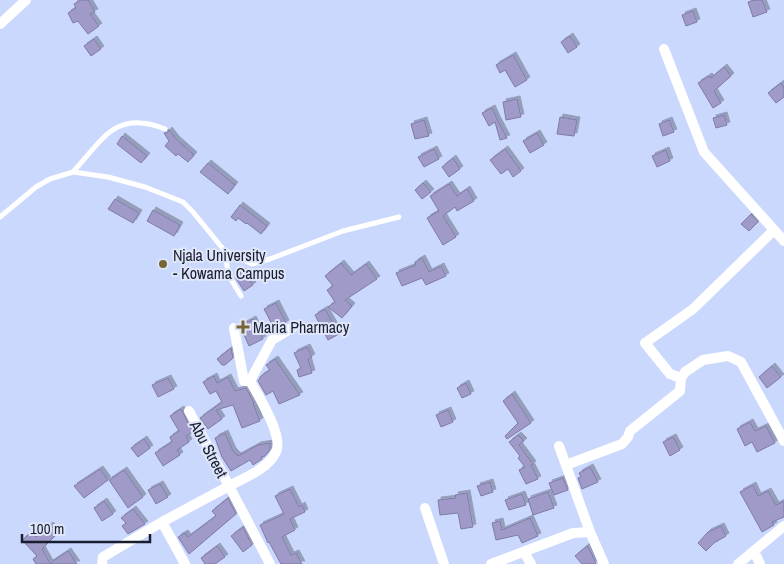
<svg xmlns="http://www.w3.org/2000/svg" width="784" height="564" viewBox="0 0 784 564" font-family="'Archivo Narrow',sans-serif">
  <defs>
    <filter id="shadow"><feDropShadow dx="3" dy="-3" stdDeviation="0" flood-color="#0004"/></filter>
  </defs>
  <rect width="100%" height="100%" fill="#cad8fd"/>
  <path fill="#9f9ac8" stroke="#7f7aa6" filter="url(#shadow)" d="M81,0H88L95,12L90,14L99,26L88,34L78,21L73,23L68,13L76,8L74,4Z
    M754,0H762L767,12L753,17L748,2Z
    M693,11L697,22L686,26L682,15Z
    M570,36L577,47L568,53L561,42Z
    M94,39L101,49L91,56L84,46Z
    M513,55L527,80L515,87L505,70L500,73L496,65Z
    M724,67L731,76L714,91L721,103L713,108L698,83L709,76L711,78Z
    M781,83L784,88V97L776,103L768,93Z
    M517,99L521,117L506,120L503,102Z
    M492,108L497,119L507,138L500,140L495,122L489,126L482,113Z
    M724,115L727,125L716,128L713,118Z
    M560,117L577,120L574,136L557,134Z
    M424,120L429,136L415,139L411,124Z
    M669,120L674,132L663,136L659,124Z
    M169,130L176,139L194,155L188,162L178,154L176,156L165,146L169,141L164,133L168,132Z
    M537,133L544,145L530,153L523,141Z
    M122,136L147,156L141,163L117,144Z
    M434,149L439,159L424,167L418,157Z
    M505,149L521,171L513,177L508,169L501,174L490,160Z
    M666,150L670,161L657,167L652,156Z
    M453,158L460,169L449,177L442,167Z
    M208,163L235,185L228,194L200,172Z
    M423,183L431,192L422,199L415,190Z
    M449,184L457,196L467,189L474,201L457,211L455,207L443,216L456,237L443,245L427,218L439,211L430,196Z
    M115,199L139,213L133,223L108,209Z
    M240,205L267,226L261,234L247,223L246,224L238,218L236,221L231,217Z
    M153,210L180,225L174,236L147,221Z
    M751,214L758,222L749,231L741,224Z
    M422,258L429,272L441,266L446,276L426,285L422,278L402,286L396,273L416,265L415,262Z
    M341,263L351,275L366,264L377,279L345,300L352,306L342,318L328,307L335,302L327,290L333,286L325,276Z
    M243,271L253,285L244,291L235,277Z
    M276,303L286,323L275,330L264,309Z
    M325,309L339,334L328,340L315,315Z
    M253,319L263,339L249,346L240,326Z
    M307,347L312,357L308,359L312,373L299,377L297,370L301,368L294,353Z
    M231,348L233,358L225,365H222L217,359Z
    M275,359L300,395L279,404L273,391L266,395L258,381L261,376L270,370L266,365Z
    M772,366L781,377L767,388L759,377Z
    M214,376L217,383L228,377L235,391L246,388L254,403H253L260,421L242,428L233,405L216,410L222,419L208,429L200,418L222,402L216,391L210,394L203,382Z
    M168,378L174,389L158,397L152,385Z
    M466,383L471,394L462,398L457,388Z
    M512,394L531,423L507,439L505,436L518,423L503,401Z
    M181,409L193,432L186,436L189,442L177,450L180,455L163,466L155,453L172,442L170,437L179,431L170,416Z
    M448,410L453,422L441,427L436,415Z
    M750,422L755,431L766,426L775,443L757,452L752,442L745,446L737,429Z
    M225,433L233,451L238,456L258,445L270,443V449L265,456L261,457L262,459L253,465L250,460L231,471L222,457L215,438Z
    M518,435L524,441L519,445L533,464L531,465L538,479L526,484L519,470L525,467L518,458L520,456L509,442Z
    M673,437L680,450L670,456L663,442Z
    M144,439L150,448L138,457L131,448Z
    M590,467L598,482L582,489L578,478L581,477L579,473Z
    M100,469L108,480L84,498L74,486Z
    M124,470L143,497L128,508L109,480Z
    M563,478L568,490L554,495L549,483Z
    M490,482L493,492L481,496L477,486Z
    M160,484L168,497L156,504L148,490Z
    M753,485L758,496L768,491L776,505L784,501V517L772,522L774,525L762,532L740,492Z
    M290,489L299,507L302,505L305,512L290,519L295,530L282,537L291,555L296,553L302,564H281L269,542L268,543L260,525L284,514L275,496Z
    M548,492L554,508L533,515L528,499Z
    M467,493L473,527L461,529L458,513L440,515L438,500L456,498L455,495Z
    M522,494L526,505L509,510L505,500Z
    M228,498L236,514L189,554L178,537L185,533L188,537L216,516L212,511Z
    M104,501L113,514L102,521L94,508Z
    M133,509L145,524L128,534L122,526L126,523L121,518Z
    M530,518L538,536L522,543L518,535L496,540L492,523L500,521L502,530Z
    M50,525L58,533L42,549L50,563L68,551L77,564H36L33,559L37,556L22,540L32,532L36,537Z
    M721,526L726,536L714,543L706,551L698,543L708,532Z
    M243,527L252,545L243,552L231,536Z
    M217,546L225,557L215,564H205L201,558Z
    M587,546L591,552L596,564H582L575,556Z"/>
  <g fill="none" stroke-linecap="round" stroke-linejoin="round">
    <path stroke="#fff" stroke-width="5" d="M73,172C103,139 116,109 165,129
      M0,217L36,187L50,179L73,172L108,177L145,187L183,202L193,212L224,250L252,264L270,259L343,231L399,217
      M224,250L229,276L241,296"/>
    <path stroke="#fff" stroke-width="10" d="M0,24L26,0
      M664,49L704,152L784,241
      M234,328L244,381H250C258,395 284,436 276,452C268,469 244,478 229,486L270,564
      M681,378L670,374L645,343L693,309L774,230
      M250,381L272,340L295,326
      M559,446L590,532L604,564
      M566,465L622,444L628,437L630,431L680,391L681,378L685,372L703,360L728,356L741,362L784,441
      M425,508L444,564
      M162,522L185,564
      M754,551L760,564
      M524,552L531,564
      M102,564L103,557L162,522L229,486L189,411
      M491,564L573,533L590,532
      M738,564L784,526"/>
  </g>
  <g fill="#776533" stroke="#dfe6f9" stroke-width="2">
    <circle cx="163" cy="264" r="5"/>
    <path d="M240.5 319.5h5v5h5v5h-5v5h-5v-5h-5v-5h5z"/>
  </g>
  <g text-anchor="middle" stroke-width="4" stroke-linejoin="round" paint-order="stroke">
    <g font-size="16" fill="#181e2e" stroke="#dfe6f9" text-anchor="start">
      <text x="173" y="261">Njala University<tspan x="173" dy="18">- Kowama Campus</tspan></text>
      <text x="253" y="333">Maria Pharmacy</text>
    </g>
    <g font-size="16" fill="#181e2e" stroke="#dfe6f9">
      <text transform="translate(209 449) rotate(62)" y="6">Abu Street</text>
    </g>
  </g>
  <path d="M22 534v8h128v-8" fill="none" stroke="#181e2e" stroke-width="2.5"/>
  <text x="30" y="534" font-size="15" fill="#181e2e" stroke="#dfe6f9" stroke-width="4" paint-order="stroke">100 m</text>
</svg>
